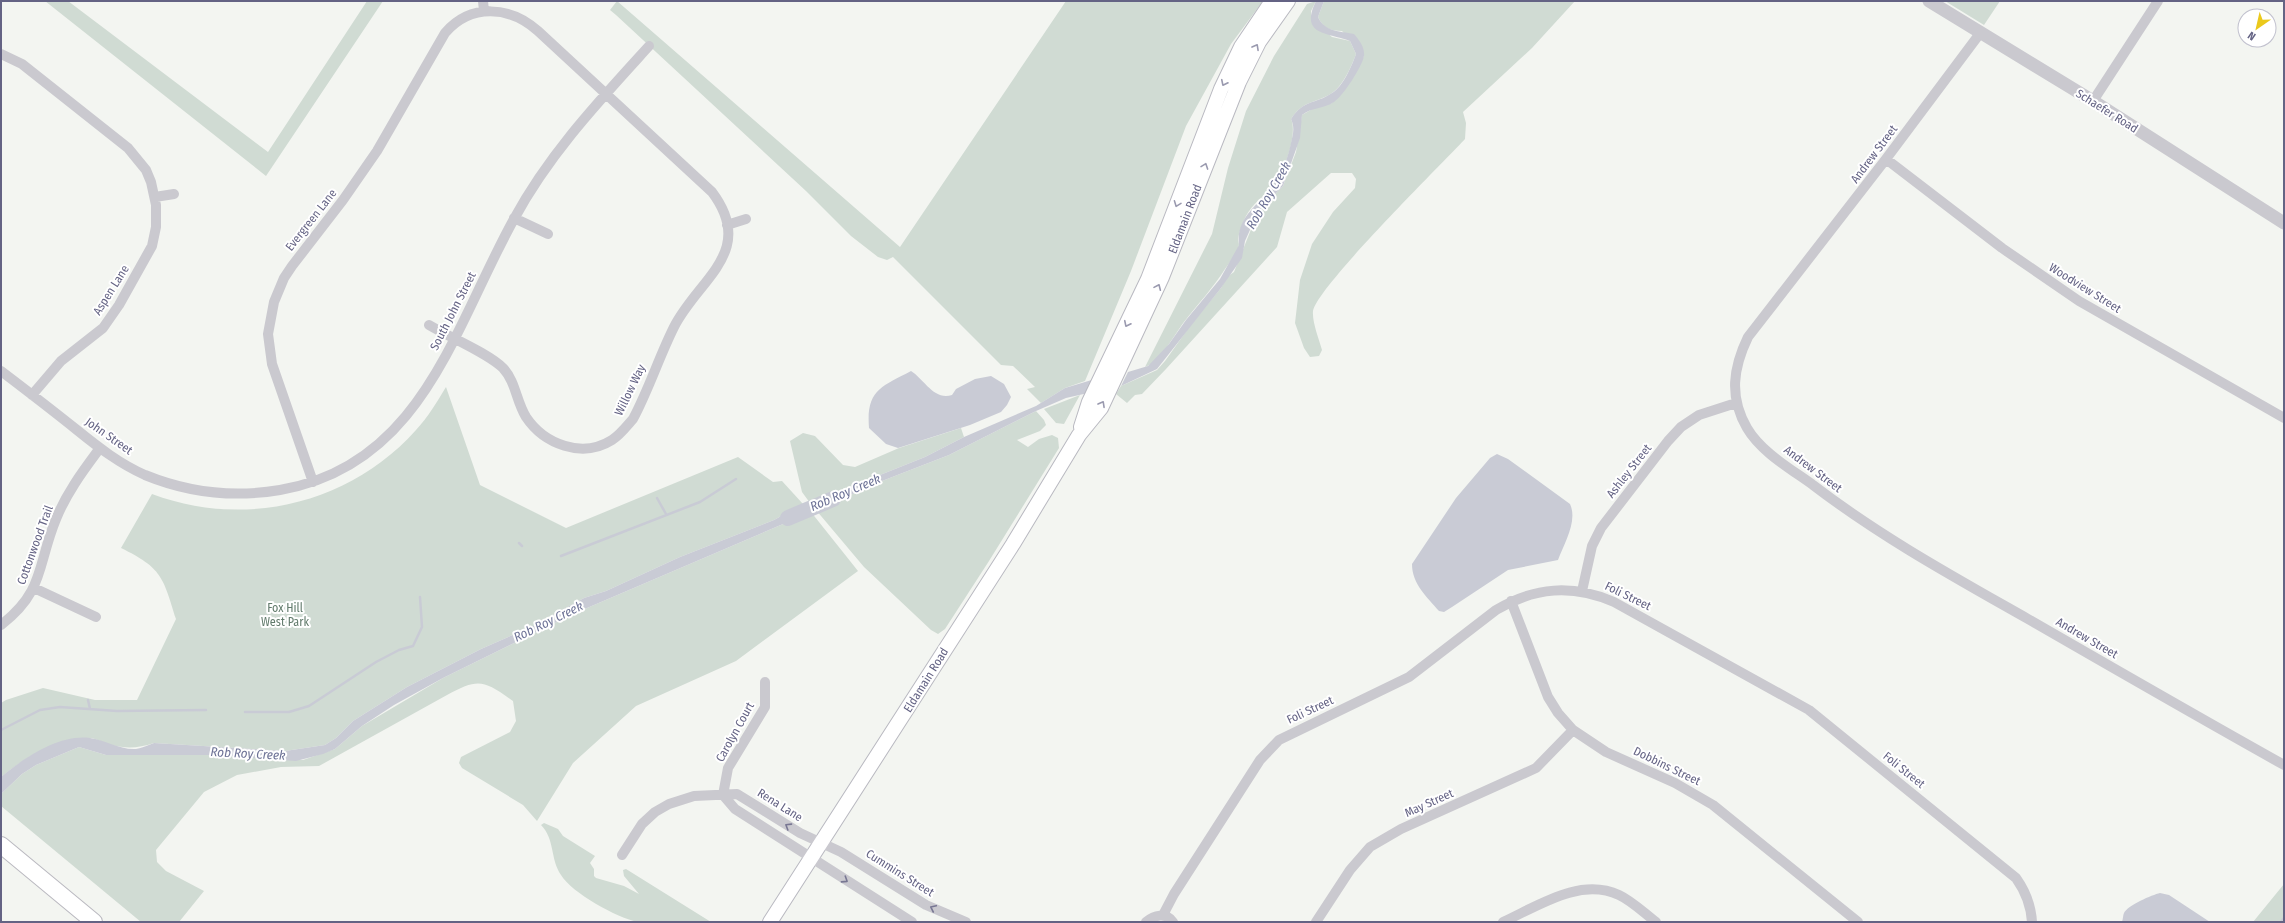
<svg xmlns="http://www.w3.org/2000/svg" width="2285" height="923" viewBox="0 0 2285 923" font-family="'Fira Sans Condensed',sans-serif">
  <rect width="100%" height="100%" fill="#f3f5f1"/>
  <path fill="#d0dbd3" d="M45,1H68L268,152L367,1H383L266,176Z
    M617,1L900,247L1066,1H1263L1231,44L1186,126L1131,271L1085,381L1065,388L1041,403L1027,389L1035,387L1013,366L1001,365L893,257L887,260L878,257L851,236L806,191L616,15L610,10Z
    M1316,1L1311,11V19L1332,37L1350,41L1356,54C1352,65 1343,86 1332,93C1315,104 1303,100 1291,119C1298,134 1284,172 1274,185C1265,196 1253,203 1246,216C1243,222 1239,232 1238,239C1238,242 1239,243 1239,245C1237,253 1230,262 1225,269C1213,288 1198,304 1184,322C1174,335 1161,361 1145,367L1212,234L1228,168L1246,111L1274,56L1307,4Z
    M1324,1H1575L1532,48L1463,112L1466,123L1465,139C1441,165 1317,287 1313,311C1312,322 1319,339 1322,350L1319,356L1310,357L1304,348L1295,323L1300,280L1312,244L1333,212L1355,188L1356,179L1352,173H1331L1287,212L1277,247L1166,369L1142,394L1135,395L1127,403L1116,394L1121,386L1157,370L1165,361L1190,326L1221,288L1227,277L1234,272L1258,212L1283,186L1296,152L1302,115L1314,108L1332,103L1356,71L1364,56L1342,31C1330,31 1323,28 1318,17Z
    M1945,1H2000L1984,25Z
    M446,387L480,485L566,528L738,457L773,482L782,481L803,504L774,520L680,557L606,591L584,598L533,626L481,649L407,687L353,721L336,738L325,745L285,751L154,743C139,748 127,749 111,745C105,743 97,739 91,738C58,737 26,757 1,777V703L6,700L43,688L95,700H137L176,619C163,577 162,568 121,548L152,494C245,529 350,504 416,430C428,417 437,402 446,387Z
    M1080,395L1064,424L1056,423L1044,409Z
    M1036,411L1044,420L1046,425L1040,431L1017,440L1028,447L1039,439L1052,435L1058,438L1059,448L989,561L945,629L938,634L931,630L864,567L816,510L882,481L949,455Z
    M961,428L964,437L925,457L810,503L802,492L790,441L803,433L815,436L843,465L855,467L899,448Z
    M811,512L858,571L736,661L636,706L573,763L537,821L523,805L462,768L459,763L461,757L510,732L516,721L513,701C483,680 479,678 447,695L319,766L281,767L237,775L204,792L156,850L157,862L166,871L204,891L179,922H141L1,806V794L22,774L36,765L79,747L106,755H211L303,760L335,749L362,726L443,678L573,614Z
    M544,823L558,829L563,836L595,856L590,863L594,869V876L596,878L624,886L639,894L624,876L623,870L626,869L711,922C692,922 657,923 638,922C617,918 572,893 561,875C550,859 555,839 541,825Z
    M2284,884V922H2253Z"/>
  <path fill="#c9cbd5" d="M1316,1H1324L1318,17C1325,32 1339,31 1354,34C1359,40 1365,47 1364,56C1362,67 1343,96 1334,102C1324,109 1312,107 1302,115L1300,138L1283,186L1258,212L1245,241L1242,258L1221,288L1157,369L1121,386L1128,372L1148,366L1169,344L1186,320L1220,279L1239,245C1235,216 1262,203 1275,183C1283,171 1288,157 1291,143C1293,134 1295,128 1291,119C1304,99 1314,105 1332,93C1343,87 1352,65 1356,54L1350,41C1328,32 1299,36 1316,1Z
    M911,371C924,379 934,401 952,395L956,389L975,379L991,376L1004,384L1011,397L1007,405L1001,412L970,425L898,448L886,444L869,428C866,390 881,387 911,371Z
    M1095,379L1088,393L1066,398L1036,411L949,455L882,481L816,510L810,503L925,457L964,437L1036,406L1065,388Z
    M1497,454L1508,459L1570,504C1578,521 1564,544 1558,560L1508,570L1452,607L1444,612L1439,611C1427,597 1412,584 1412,564L1456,498L1490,458Z
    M803,504L811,512L573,614L443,678L394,705L362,726L335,749L323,754L296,761L211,755H106L79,747L36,765L22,774L1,794V777C24,758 59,734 90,738C105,740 120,750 136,749C142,748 148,745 154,743L285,751L325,745L336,738L353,721L407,687L481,649L533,626L584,598L606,591L680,557L774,520Z
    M2160,893L2169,895L2210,922H2122C2123,919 2123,915 2124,913C2128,905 2152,895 2160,893Z"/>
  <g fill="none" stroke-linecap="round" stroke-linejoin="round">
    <path stroke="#c9cbd5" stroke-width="2.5" d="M657,498L666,514
      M519,543L522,546
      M561,556L700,502L736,479
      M88,700L90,709
      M245,712H289L309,706L376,662L399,650L413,646L422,627L420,597
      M1,730L40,710L60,707L117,711L206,710
      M2281,922L2284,918"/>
    <path stroke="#c9cbd5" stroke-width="16" d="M788,518L833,499"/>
    <g stroke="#b9b9c1" stroke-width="16">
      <path id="secondary" d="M1081,427L1089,402L1148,279L1221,89L1241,47L1272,1
        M770,922L1013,544L1079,435L1101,408L1162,277L1239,82L1259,42L1288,1"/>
    </g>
    <g stroke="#bab9c0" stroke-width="18">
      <path id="primary" d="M1,845L94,922"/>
    </g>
    <path stroke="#cac9cf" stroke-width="10" d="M483,1L484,11
      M1981,32L1886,159L1748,337C1733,368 1729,397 1747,428C1761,452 1791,469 1813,485C1881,537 1954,577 2028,619C2113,668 2198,717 2284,765
      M1,54L22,64L128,148L146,170L151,182L156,205V227L152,246L119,305L103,328L61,361L32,395
      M2093,101L2158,1
      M1886,159L2002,248L2079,301L2284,418
      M155,197L174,194
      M514,218L548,234
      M727,225L746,219
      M1,371C26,390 52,410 77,430C98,447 120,464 145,475C189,493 233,498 280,490C422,466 454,327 514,219C549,154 599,101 649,46
      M313,482L272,364L268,334L274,302L284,278L292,266L343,200L377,151L445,33C471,3 510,6 538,31L712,192C757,252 698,279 674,327C659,357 649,389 633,419C626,427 620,435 612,440C582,459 544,444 526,417C516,401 516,382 503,368C488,353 449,337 429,325
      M34,588L96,617
      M1582,591L1592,546L1601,528L1668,441L1681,427L1699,415L1736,403
      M1511,601L1548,697L1558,713L1573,730L1606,752L1675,783L1713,805L1858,922
      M1,625C45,591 37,565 56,519C67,492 83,471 100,448
      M723,795L735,809L912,922
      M723,795L728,768L765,707V682
      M622,855L642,824L655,812L669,804L694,796L737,794L800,833L841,852L926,905L966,922
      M1163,915L1174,894L1260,760L1279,740L1409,677L1496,610C1535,587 1572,584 1614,602L1809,710L2016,878C2026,892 2031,905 2032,922
      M1146,922C1154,915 1166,912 1173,922
      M1316,922L1350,870L1370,847L1401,829L1536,768L1573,730
      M1503,922C1538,906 1580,877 1619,895C1632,901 1644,913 1656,922"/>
    <path stroke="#cac9cf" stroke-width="13" d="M1929,1L2093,101L2284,223"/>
    <use href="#secondary" stroke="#fff" stroke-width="14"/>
    <use href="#primary" stroke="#fff" stroke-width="16"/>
  </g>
  <defs><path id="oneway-chevron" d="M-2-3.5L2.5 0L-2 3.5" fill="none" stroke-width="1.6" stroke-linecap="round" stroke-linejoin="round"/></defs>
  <g stroke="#9a9aaf">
    <use href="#oneway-chevron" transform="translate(1256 47) rotate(-61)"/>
    <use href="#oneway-chevron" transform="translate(1224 83) rotate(116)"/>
    <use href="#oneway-chevron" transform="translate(1205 166) rotate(-70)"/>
    <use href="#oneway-chevron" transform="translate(1177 204) rotate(111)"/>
    <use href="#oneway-chevron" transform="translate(1158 287) rotate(-66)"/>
    <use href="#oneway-chevron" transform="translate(1127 324) rotate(116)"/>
    <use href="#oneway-chevron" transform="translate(1102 404) rotate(-61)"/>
  </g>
  <g stroke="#787793">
    <use href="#oneway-chevron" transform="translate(788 826) rotate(-148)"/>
    <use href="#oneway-chevron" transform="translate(845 880) rotate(33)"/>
    <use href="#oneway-chevron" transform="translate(933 908) rotate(-155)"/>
  </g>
  <g text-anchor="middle" stroke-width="4" stroke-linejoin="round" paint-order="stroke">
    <g font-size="12" fill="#646384" stroke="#fff">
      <text transform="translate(2107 111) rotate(32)" y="4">Schaefer Road</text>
      <text transform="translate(1874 154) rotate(-53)" y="4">Andrew Street</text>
      <text transform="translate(1185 219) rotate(-69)" y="4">Eldamain Road</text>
      <text transform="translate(311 220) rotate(-52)" y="4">Evergreen Lane</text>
      <text transform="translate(2085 288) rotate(32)" y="4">Woodview Street</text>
      <text transform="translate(111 290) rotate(-58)" y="4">Aspen Lane</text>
      <text transform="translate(453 311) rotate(-63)" y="4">South John Street</text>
      <text transform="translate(630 390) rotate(-64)" y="4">Willow Way</text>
      <text transform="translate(109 436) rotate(35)" y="4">John Street</text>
      <text transform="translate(1813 469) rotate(37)" y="4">Andrew Street</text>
      <text transform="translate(1629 471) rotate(-52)" y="4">Ashley Street</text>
      <text transform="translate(35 545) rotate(-70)" y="4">Cottonwood Trail</text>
      <text transform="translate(1628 596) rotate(26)" y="4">Foli Street</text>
      <text transform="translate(2087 638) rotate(30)" y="4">Andrew Street</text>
      <text transform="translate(926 680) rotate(-58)" y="4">Eldamain Road</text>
      <text transform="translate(1310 710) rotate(-25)" y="4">Foli Street</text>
      <text transform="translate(735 732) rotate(-61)" y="4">Carolyn Court</text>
      <text transform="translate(1667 766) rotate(26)" y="4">Dobbins Street</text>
      <text transform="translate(1904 770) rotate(39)" y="4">Foli Street</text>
      <text transform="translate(1429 803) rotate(-24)" y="4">May Street</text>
      <text transform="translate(780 805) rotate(32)" y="4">Rena Lane</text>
      <text transform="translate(900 873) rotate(32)" y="4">Cummins Street</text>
    </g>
    <g font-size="12" fill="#627b6c" stroke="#fff">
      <text x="285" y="612">Fox Hill<tspan x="285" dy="14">West Park</tspan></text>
    </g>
    <g font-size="13" font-style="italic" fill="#6d7296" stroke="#fff">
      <text transform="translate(1268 195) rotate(-60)" y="5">Rob Roy Creek</text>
      <text transform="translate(845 492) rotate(-23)" y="5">Rob Roy Creek</text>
      <text transform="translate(548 621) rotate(-26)" y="5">Rob Roy Creek</text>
      <text transform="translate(248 753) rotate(3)" y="5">Rob Roy Creek</text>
    </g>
  </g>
  <rect width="2285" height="923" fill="none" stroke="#646384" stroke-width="4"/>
  <g transform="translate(2257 28) rotate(214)"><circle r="19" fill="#ffffff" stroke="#c1c1ce"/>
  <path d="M0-3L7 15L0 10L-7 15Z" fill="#ebc91c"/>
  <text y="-6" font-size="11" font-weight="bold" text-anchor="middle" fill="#646384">N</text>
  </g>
</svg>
